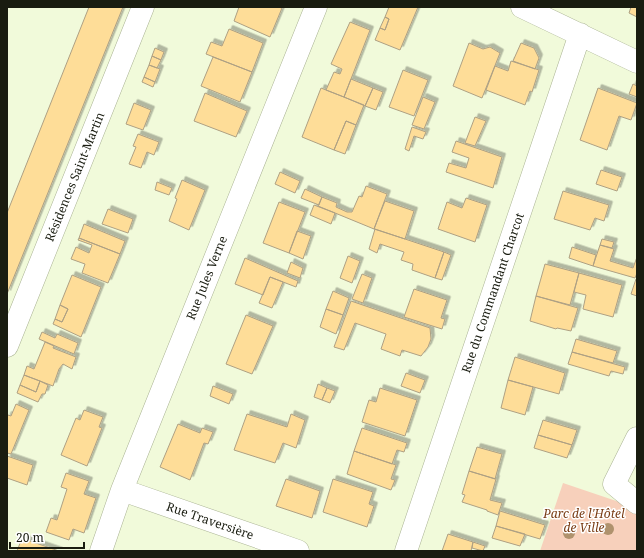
<svg xmlns="http://www.w3.org/2000/svg" width="644" height="558" viewBox="0 0 644 558" font-family="'Noto Serif',serif">
  <defs>
    <filter id="shadow"><feDropShadow dx="3.5" dy="-3.5" stdDeviation="0" flood-color="#0004"/></filter>
  </defs>
  <rect width="100%" height="100%" fill="#f1fada"/>
  <path fill="#f7d0bb" d="M563,483L637,508V551H540Z"/>
  <path fill="#fedd98" stroke="#aea083" filter="url(#shadow)" d="M89,7H123L7,294V213Z
    M239,7H278L282,8L270,37L234,21Z
    M389,7H418L400,50L375,40L380,28L385,30L389,19L385,17Z
    M631,7H637V17L629,13Z
    M385,17L389,19L385,30L380,28Z
    M350,22L370,30L344,97L326,90L334,72L340,74L342,69L331,64Z
    M229,29L263,43L252,72L206,54L211,42L222,46Z
    M469,43L483,49L490,47L500,53L482,98L453,86Z
    M521,43L534,48L539,58L535,69L513,61Z
    M155,48L164,52L161,60L152,56Z
    M152,56L161,60L157,68L149,65Z
    M213,57L252,72L240,102L201,86Z
    M511,61L539,70L532,92L530,91L525,105L486,90L495,66L508,71Z
    M149,65L160,69L155,82L144,77Z
    M403,70L428,80L414,116L389,107Z
    M144,77L155,82L153,87L142,82Z
    M351,79L373,88L365,106L344,97Z
    M633,84L637,86V97L629,94Z
    M321,88L364,105L356,125L346,121L334,150L302,137Z
    M373,88L383,92L376,110L365,106Z
    M598,88L637,103L631,120L619,116L607,150L580,140Z
    M205,93L247,111L236,137L194,121Z
    M423,97L435,102L424,129L412,125Z
    M134,103L151,110L143,130L126,124Z
    M475,117L486,121L475,146L465,143Z
    M346,121L356,125L345,154L334,150Z
    M412,127L426,132L423,139L414,136L409,151L405,149Z
    M138,134L159,142L154,155L147,152L141,168L129,164L136,147L133,146Z
    M456,141L502,157L493,188L446,172L449,163L466,168L469,158L452,152Z
    M601,170L622,177L617,191L596,184Z
    M280,172L300,181L295,193L275,184Z
    M182,180L205,190L189,230L169,221L177,199L175,198Z
    M157,182L172,188L169,195L155,190Z
    M366,186L387,194L374,229L318,206L322,197L337,203L336,207L347,212H352L359,196L362,197Z
    M305,189L322,197L319,205L301,198Z
    M563,191L609,205L604,221L595,218L590,230L554,219Z
    M466,198L487,205L475,242L438,229L447,202L462,208Z
    M385,201L414,211L405,239L374,229Z
    M279,202L305,212L289,253L263,243Z
    M314,205L335,213L331,224L310,215Z
    M108,209L133,219L128,233L102,224Z
    M84,224L125,241L120,254L79,238Z
    M375,229L444,252L435,278L412,270L413,264L401,260L404,252L380,244L377,253L369,249Z
    M297,231L311,236L303,259L289,253Z
    M79,238L120,254L108,283L82,273L85,264L71,259L76,247L89,253L92,245L78,240Z
    M602,239L614,242L612,248L600,245Z
    M600,245L614,249L610,261L633,268L637,257V273L635,278L593,266Z
    M572,247L596,255L593,266L569,258Z
    M444,252L451,255L442,280L435,278Z
    M348,256L360,261L352,283L340,278Z
    M245,258L298,281L296,287L270,277L263,295L235,284Z
    M291,262L303,268L300,278L287,273Z
    M545,264L579,273L570,305L536,296Z
    M579,273L622,285L613,317L583,309L586,295L574,292Z
    M362,274L372,278L363,303L352,299Z
    M72,275L101,287L81,337L53,324L55,319L62,322L68,309L60,305Z
    M270,277L283,282L272,308L259,303Z
    M636,279H637V296L631,294Z
    M414,289L447,300L441,318L445,319L442,329L404,317Z
    M333,291L349,298L343,315L326,309Z
    M536,296L578,308L571,331L557,328L556,329L530,321Z
    M351,301L430,328L431,339L428,347L421,356L402,350L400,356L381,349L386,334L355,323L344,350L334,347Z
    M60,305L68,309L62,322L55,319Z
    M326,309L343,315L336,334L320,327Z
    M246,315L273,326L252,374L226,364Z
    M42,332L55,338L57,334L78,343L74,354L39,339Z
    M576,339L617,351L613,363L572,352Z
    M45,342L54,346L53,348L76,357L72,369L63,364L59,369L53,386L24,375L27,366L34,369Z
    M572,352L625,367L623,374L611,371L609,376L568,364Z
    M515,357L565,373L559,394L508,380Z
    M406,373L425,380L420,393L401,386Z
    M24,375L40,381L36,392L20,385Z
    M508,380L533,387L525,415L501,408Z
    M40,381L48,385L45,394H42L38,402L17,393L20,385L36,392Z
    M318,384L327,388L322,400L314,397Z
    M213,386L233,394L229,404L210,396Z
    M327,388L335,391L330,403L322,400Z
    M380,388L417,400L405,436L362,422L369,400L376,402Z
    M16,404L29,410L11,454L7,453V417L8,415L11,416Z
    M84,410L103,417L99,427L102,428L87,466L61,455L76,418L80,420Z
    M247,414L287,427L291,414L305,420L296,448L283,443L275,463L234,450Z
    M543,420L577,430L572,445L538,435Z
    M178,424L200,433L202,428L213,432L208,444L204,443L190,480L160,467Z
    M362,428L407,443L404,452L397,450L392,464L354,451Z
    M538,435L572,445L567,458L534,448Z
    M477,447L502,454L495,479L469,471Z
    M354,451L396,465L391,479L395,480L391,490L347,474Z
    M7,456L33,465L27,485L7,478Z
    M469,471L496,479L490,500L502,503L498,515L487,511V510L462,502L465,495L462,494Z
    M66,473L89,481L84,494L96,498L84,533L73,529L69,540L46,532L51,518L57,520L67,489L61,487Z
    M286,479L320,491L312,518L276,506Z
    M333,479L373,492L369,504L374,506L367,527L323,512Z
    M500,511L545,525L540,539L496,526Z
    M496,526L525,534L520,546L492,538Z
    M448,534L473,542L471,551H442Z
    M22,538L27,540L59,551H17Z
    M473,542L485,546L483,551L472,548Z"/>
  <g fill="none" stroke-linecap="round" stroke-linejoin="round">
    <g stroke="#aab394" stroke-width="23">
      <path id="minor" d="M522,7L637,62
        M7,346L143,7
        M637,438L614,484L637,503
        M122,490L298,551
        M101,551L122,490L316,7
        M406,551L580,34"/>
    </g>
    <use href="#minor" stroke="#fff" stroke-width="22"/>
  </g>
  <g fill="#af926d">
    <circle cx="608" cy="529" r="6"/>
    <circle cx="569" cy="533" r="6"/>
  </g>
  <g text-anchor="middle" stroke-width="3" stroke-linejoin="round" paint-order="stroke">
    <g font-size="12" fill="#191c10" stroke="#fff">
      <text transform="translate(75 177) rotate(-68)" y="4">Résidences Saint-Martin</text>
      <text transform="translate(207 278) rotate(-68)" y="4">Rue Jules Verne</text>
      <text transform="translate(493 293) rotate(-71)" y="4">Rue du Commandant Charcot</text>
      <text transform="translate(210 521) rotate(19)" y="4">Rue Traversière</text>
    </g>
    <g font-size="12" font-style="italic" fill="#793c14" stroke="#fff">
      <text x="584" y="518">Parc de l'Hôtel<tspan x="584" dy="14">de Ville</tspan></text>
    </g>
  </g>
  <rect width="644" height="558" fill="none" stroke="#191c10" stroke-width="16"/>
  <path d="M10 542v6h74v-6" fill="none" stroke="#191c10" stroke-width="2"/>
  <text x="16" y="542" font-size="12" fill="#191c10" stroke="#ffffff" stroke-width="3" paint-order="stroke">20 m</text>
</svg>
